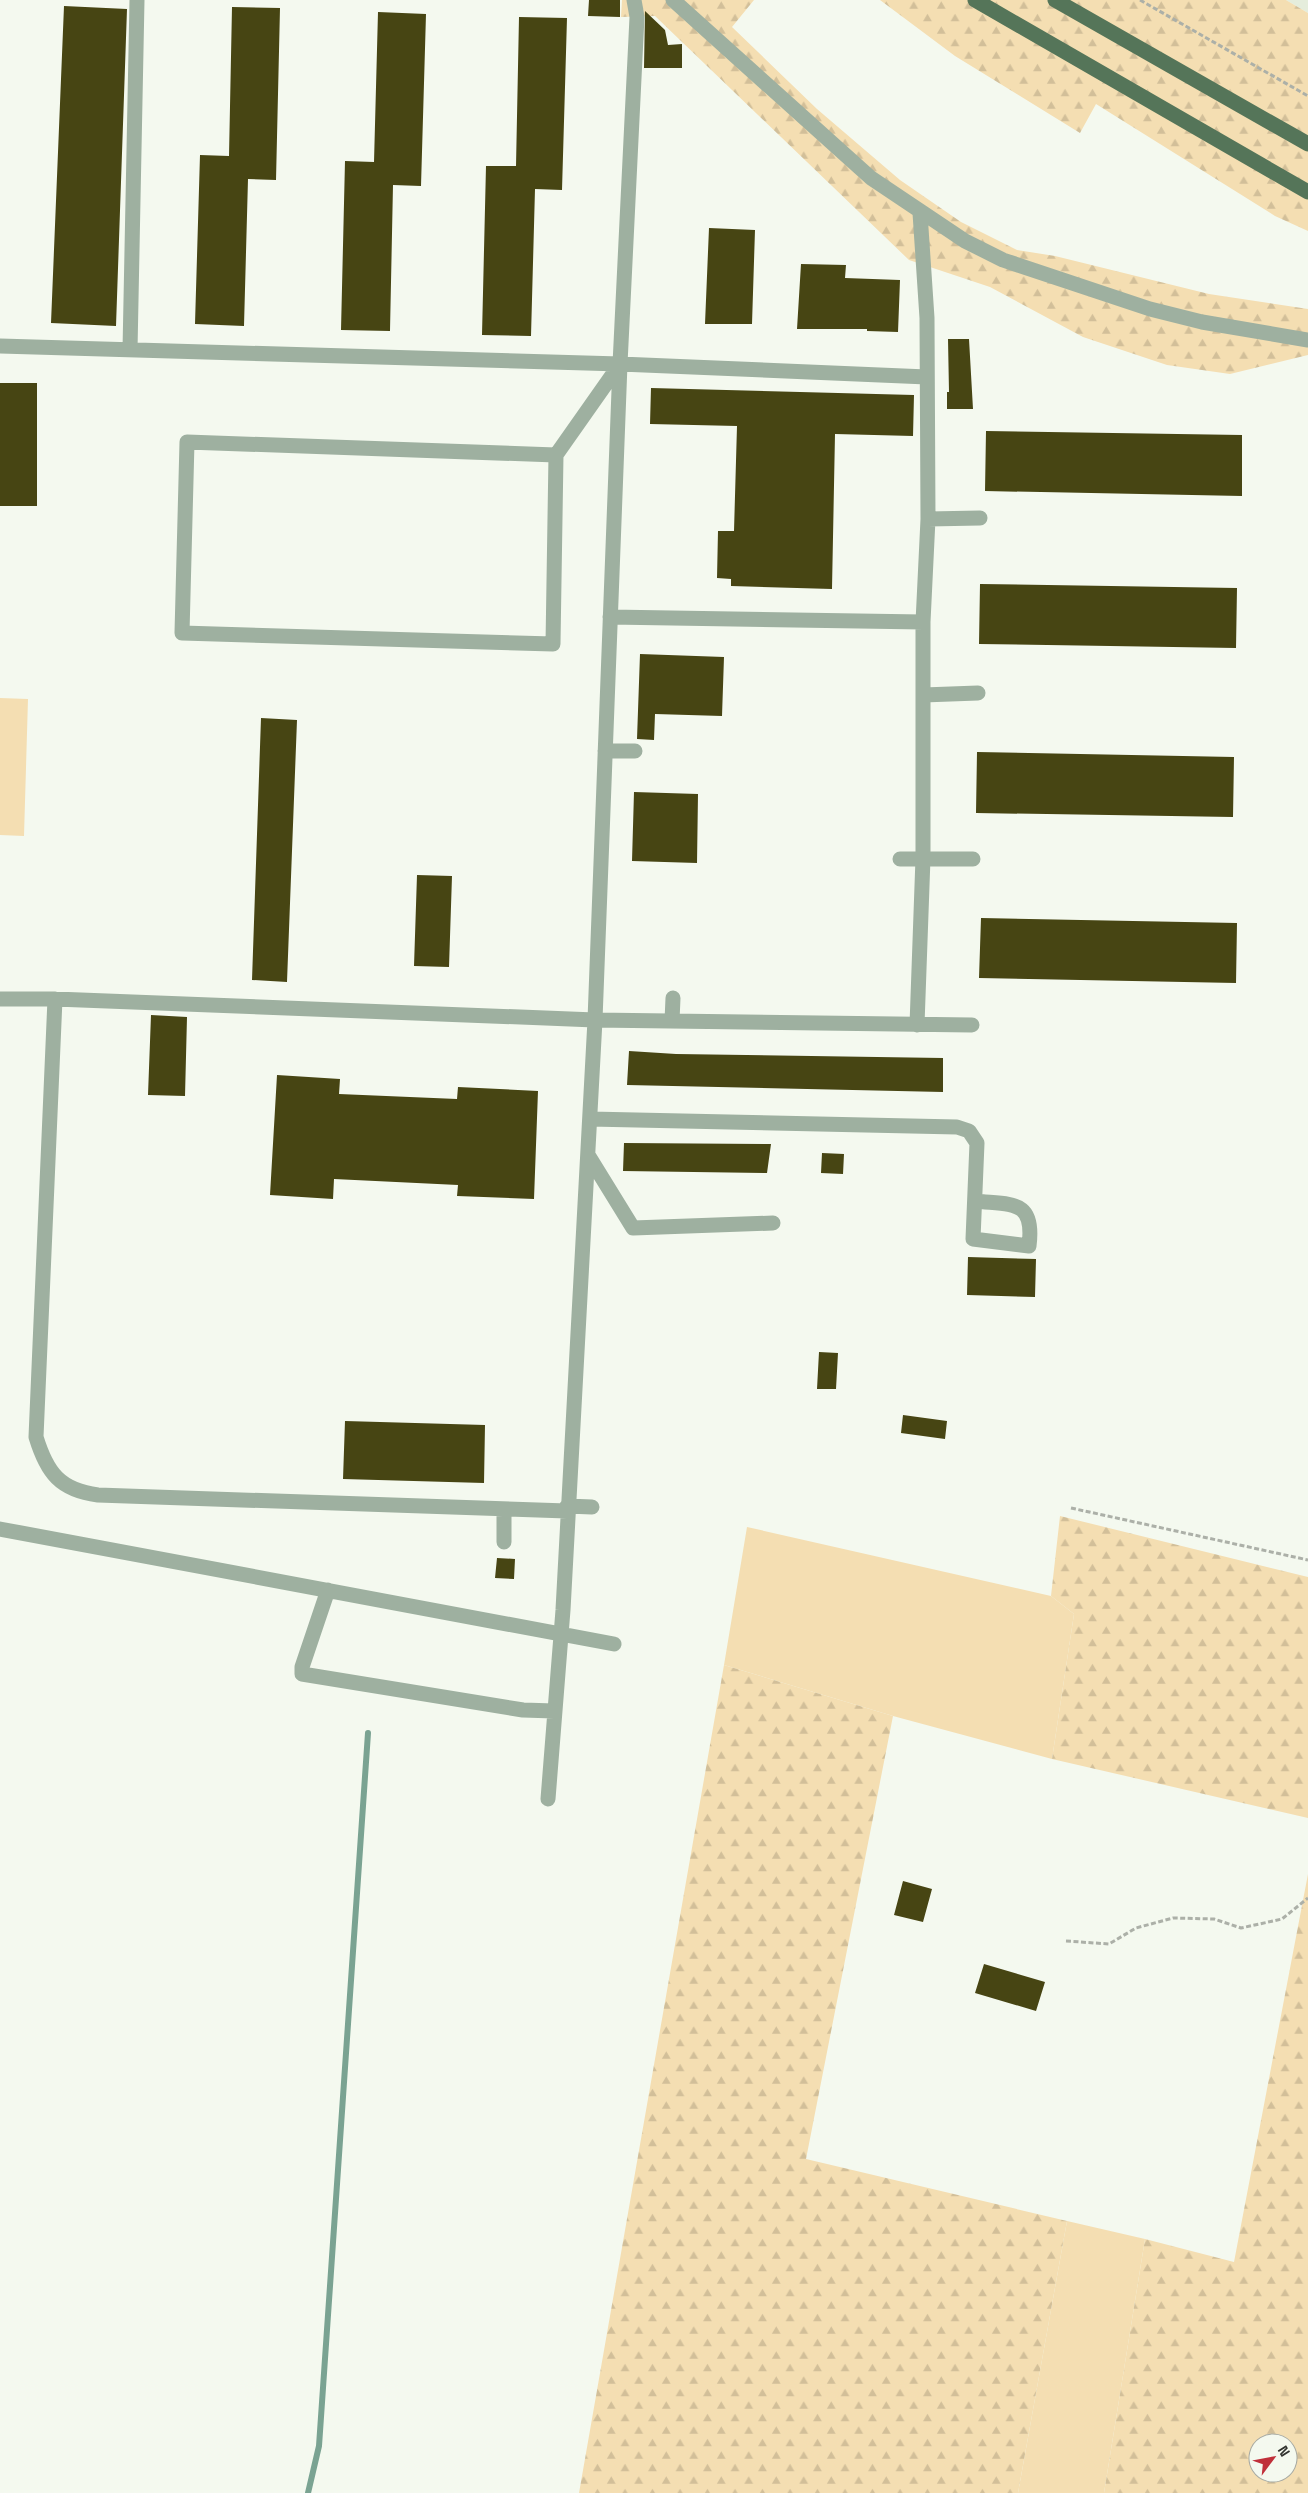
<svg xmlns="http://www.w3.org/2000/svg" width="1308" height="2493" viewBox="0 0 1308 2493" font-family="'Space Grotesk',sans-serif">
  <defs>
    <pattern id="forest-firs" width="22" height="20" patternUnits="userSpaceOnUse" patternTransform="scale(1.25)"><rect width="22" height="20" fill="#f4deb2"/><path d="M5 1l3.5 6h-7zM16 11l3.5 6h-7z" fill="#d2bf99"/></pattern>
  </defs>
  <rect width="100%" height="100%" fill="#f4f9ef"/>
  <path fill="#e5eddc" d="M1286,0H1308V13Z"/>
  <path fill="#f4deb2" d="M0,698L28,699L24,836L0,835Z
    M747,1527L1051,1596L1074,1614L1052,1759L893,1716L724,1665Z
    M1067,2221L1145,2239L1104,2493H1018Z"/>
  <path fill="url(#forest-firs)" fill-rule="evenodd" d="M622,0H754L732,27L817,109L900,180L961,222L1017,250L1055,256L1209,294L1308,309V355L1230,374L1167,365L1083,337L990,287L909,260L655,16L621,17Z
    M880,0H1286L1308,13V231L1275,216L1096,104L1080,133L955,56Z
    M1060,1516L1308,1577V1818L1052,1759L1074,1614L1051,1596Z
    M724,1665L893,1716L806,2159L1067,2221L1018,2493H579Z
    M1308,1874V2493H1104L1145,2239L1234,2262ZM1258,2443H1288V2473H1258Z"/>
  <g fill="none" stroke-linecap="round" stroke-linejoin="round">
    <path stroke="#7aa392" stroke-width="6" d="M308,2493L319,2446L368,1733"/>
  </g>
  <path fill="#474513" d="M589,0H620V17L588,16Z
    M64,6L127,9L116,326L51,323Z
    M232,7L280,8L276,180L248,179L244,326L195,324L200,155L229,156Z
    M645,11L665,30L668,45L682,44V68H644Z
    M378,12L426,14L421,186L393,185L390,331L341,330L345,161L374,162Z
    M519,17L567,18L562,190L535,189L531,336L482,335L486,166H516Z
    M709,228L755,230L752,324H705Z
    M801,264L846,265L845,278L900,280L898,332L867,331V329H797Z
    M948,339H969L973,409H947V392H949Z
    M0,383H37V506H0Z
    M651,388L914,395L913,436L835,434L832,589L731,586V579L717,578L718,531H734L737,426L650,424Z
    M986,431L1242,435V496L985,491Z
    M980,584L1237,588L1236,648L979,644Z
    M640,654L724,657L722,716L655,714L654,740L637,739Z
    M261,718L297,720L287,982L252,980Z
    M977,752L1234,757L1233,817L976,813Z
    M634,792L698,794L697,863L632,861Z
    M417,875L452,876L449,967L414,966Z
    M981,918L1237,923L1236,983L979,978Z
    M151,1015L187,1017L185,1096L148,1095Z
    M629,1051L676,1054L943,1058V1092L627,1085Z
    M277,1075L340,1079L339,1094L457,1099L458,1087L538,1091L534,1199L457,1196L458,1185L334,1179L333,1199L270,1195Z
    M624,1143L771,1144L767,1173L623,1171Z
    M822,1153L844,1154L843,1174L821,1173Z
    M968,1257L1036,1259L1035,1297L967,1295Z
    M819,1352L838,1353L836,1389H817Z
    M903,1415L947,1421L945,1439L901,1433Z
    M345,1421L485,1425L484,1483L343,1479Z
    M497,1558L515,1559L514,1579L495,1578Z
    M903,1881L932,1889L923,1922L894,1915Z
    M984,1964L1045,1982L1036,2011L975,1993Z"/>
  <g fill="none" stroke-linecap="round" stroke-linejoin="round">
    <path stroke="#acb0a8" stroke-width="3" stroke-dasharray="5 2.5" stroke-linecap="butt" d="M1140,0L1308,96
      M1071,1508L1308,1560
      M1066,1941L1109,1944L1136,1928L1173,1918L1214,1919L1241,1928L1282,1919L1308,1898"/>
    <path stroke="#9eb0a0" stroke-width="15" d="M673,0L871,178L965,241L1003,260L1150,309L1202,322L1308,340
      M0,346L620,364L927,377
      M130,350L137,0
      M556,455L553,644L182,633L187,442L556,455L620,364
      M928,519L980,518
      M610,617L923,622
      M923,695L978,693
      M605,751H635
      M900,859H973
      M0,999H55L595,1020L972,1025
      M55,999L36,1437C47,1473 60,1490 98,1495L567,1511
      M672,1021L673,998
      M917,1025L923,858V622L928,519L927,318L920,213
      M590,1119L957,1127L969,1131L977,1143L973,1239L1029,1246C1035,1199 1012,1205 975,1201
      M588,1155L633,1228L773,1223
      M567,1506L592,1507
      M0,1529L614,1644
      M504,1542V1509
      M328,1590L302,1667V1674L523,1710L554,1711
      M548,1799L563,1610L595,1020L620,364L637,17L634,0"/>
    <path stroke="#557559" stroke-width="15" d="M975,0L1308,192
      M1055,0L1308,144"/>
  </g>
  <g transform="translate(1273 2458) rotate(58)"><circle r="24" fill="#f4f9ef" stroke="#a6a9a2"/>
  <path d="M0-4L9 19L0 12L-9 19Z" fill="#c0303a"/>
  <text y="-8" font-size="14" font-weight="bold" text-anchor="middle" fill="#30322e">N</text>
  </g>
</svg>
